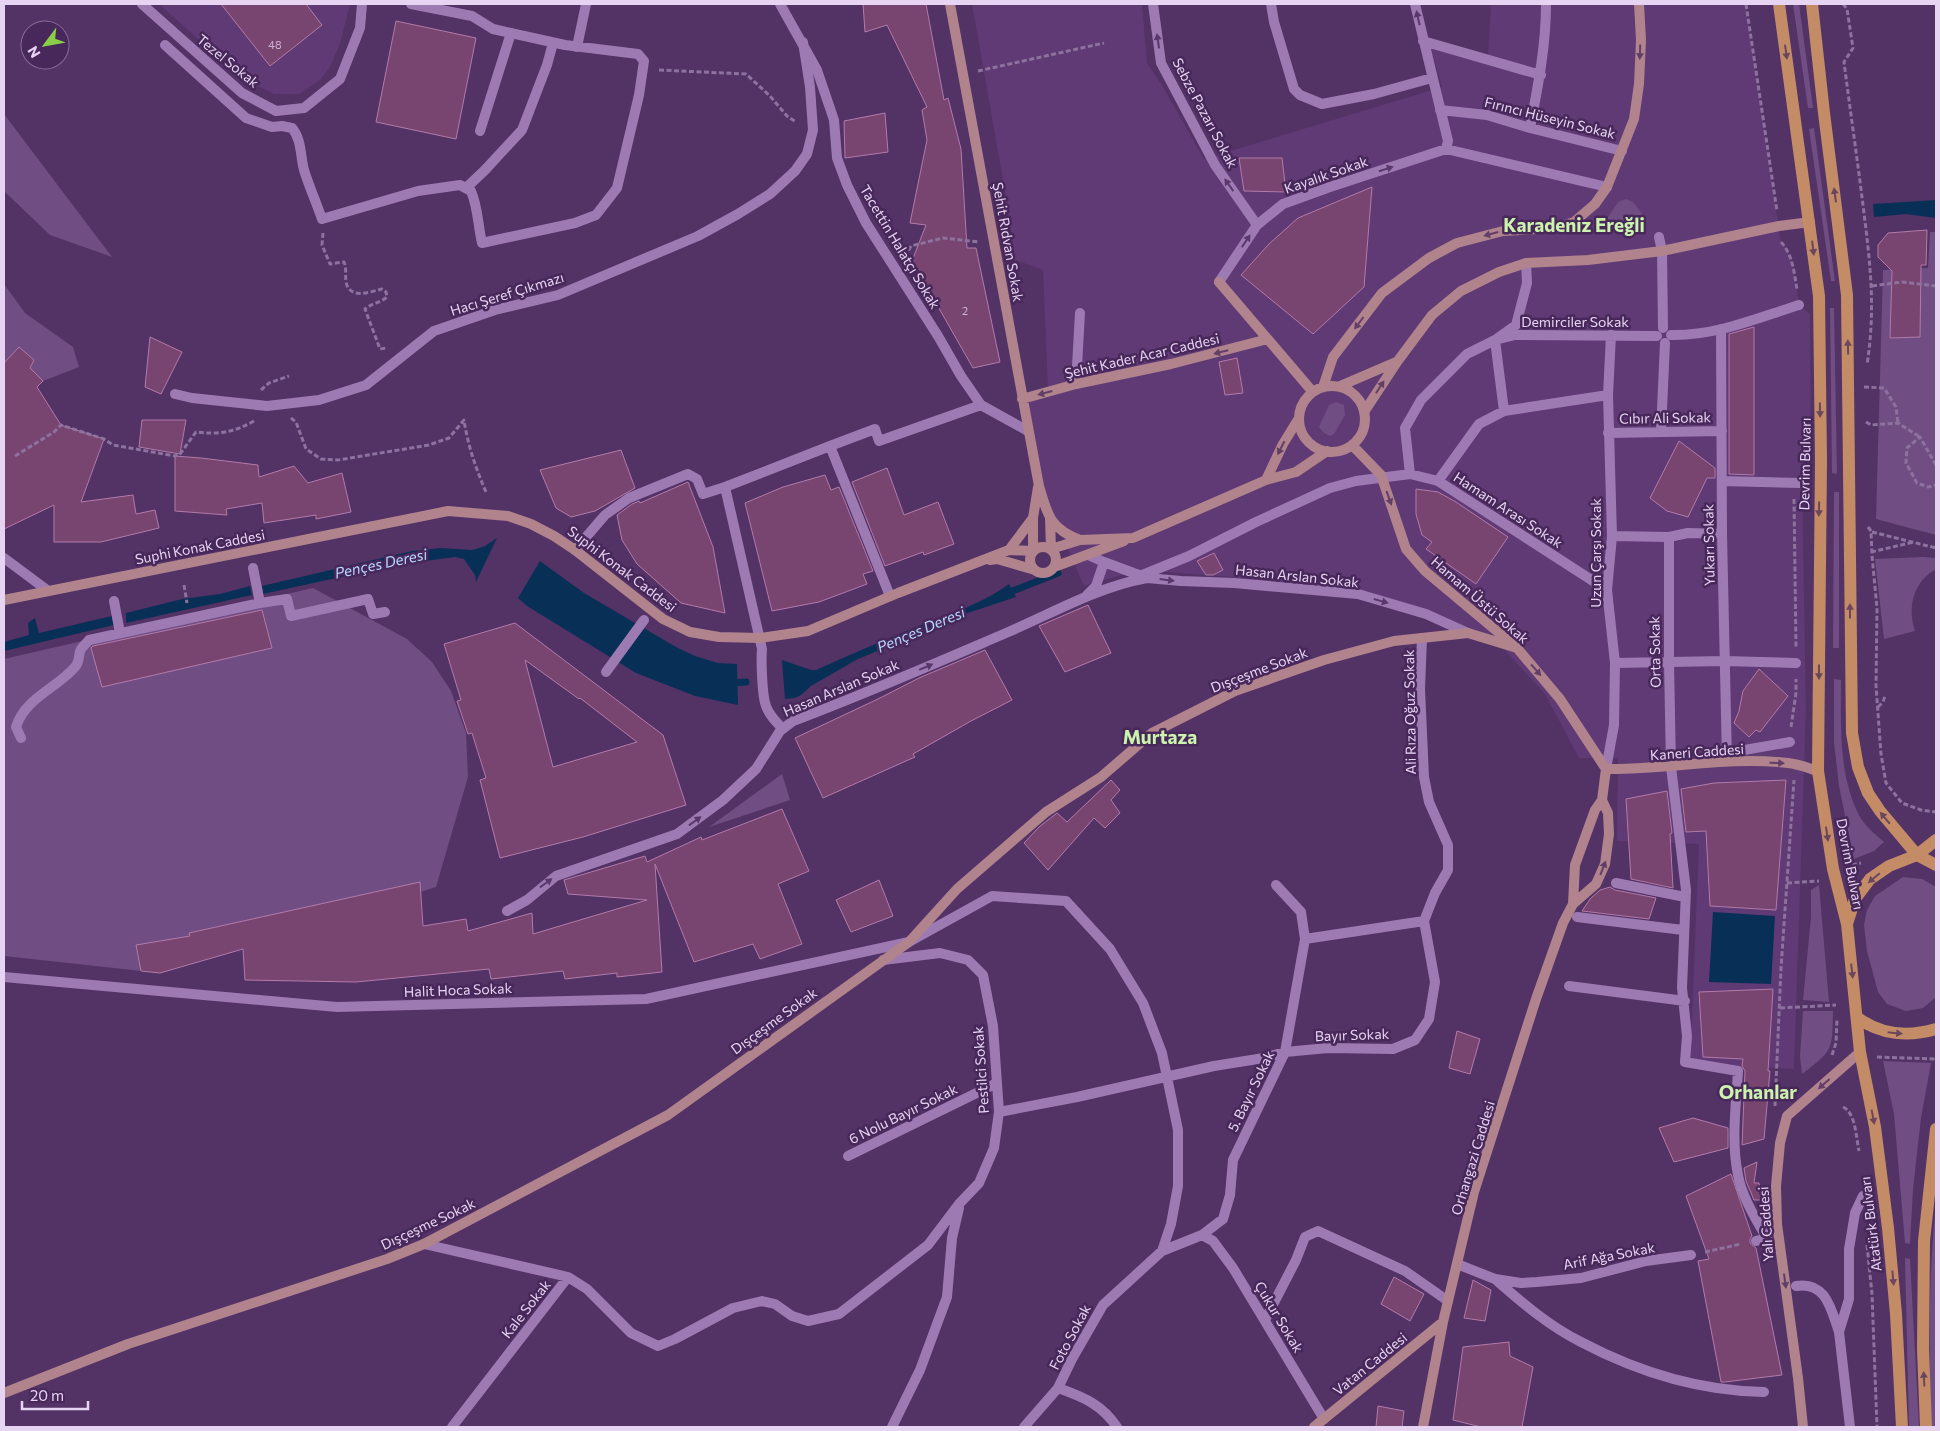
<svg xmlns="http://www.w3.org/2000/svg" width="1940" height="1431" viewBox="0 0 1940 1431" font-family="Commissioner,sans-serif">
  <rect width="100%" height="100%" fill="#533266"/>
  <path fill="#5f3a74" d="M159,4H350L340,44L330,67L320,80L299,94H274L258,86L225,63Z
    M972,4H1142L1147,63L1162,85L1204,159L1442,87L1428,38L1488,54L1491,4H1746L1781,243L1786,246L1793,263L1799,305L1810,314L1811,481L1802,483L1806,710L1794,1069L1690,1064L1699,844L1617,841L1618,758H1579L1545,694L1502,647L1428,612L1231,577L1140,570L1084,586L1040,485L1025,400L1048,391L1043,270L1015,260L1006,197Z"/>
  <path fill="#704e84" d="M1793,4H1799L1813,108H1808Z
    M4,114L112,257L50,235L4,191Z
    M1814,128L1835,281H1831L1809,129Z
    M1626,199L1633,202L1647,220L1605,222L1618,202Z
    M1930,232H1936V535L1876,519L1883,270L1928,268Z
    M4,284L25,313L73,347L79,367L43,381L30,368L34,360L19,348L4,363Z
    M1830,308H1834L1837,474L1832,473Z
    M1336,402L1344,405L1345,415L1334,434L1330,436L1324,433L1319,427L1329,405Z
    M1834,492H1839V648H1833Z
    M1923,557L1936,558V569C1913,582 1907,607 1915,631L1884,639L1875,559Z
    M313,588L407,639L432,662L451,691L466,733L468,777L436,887L160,973L4,956V659Z
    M1834,679L1841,680C1841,726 1838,775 1860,817C1865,826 1876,835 1884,842L1874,851L1854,859L1839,786L1834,742Z
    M782,774L790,800L709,827Z
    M1903,877L1922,879L1936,887V997L1923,1008L1906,1011L1887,1004L1878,992L1867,951L1864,925L1867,910L1875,896Z
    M1819,885L1829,1002L1803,1000L1811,917V890Z
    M1803,1011H1833C1832,1050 1834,1050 1802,1074L1800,1057Z
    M1883,1061L1931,1063L1921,1118L1913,1189L1910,1244L1905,1243L1894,1114Z
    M1936,1206V1427H1931C1929,1354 1928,1279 1936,1206Z
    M1905,1258L1910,1259L1919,1427H1909Z"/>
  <path fill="#083057" d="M1936,200V218L1906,214L1874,217L1873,204Z
    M497,538L476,582L475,575L464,559L455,557L396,565L263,594L262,586L412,551L441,548L473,550L485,546Z
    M540,561L584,593L676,647L695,656L718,663L737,664L738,705L695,696L636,673L527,606L518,598Z
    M1009,584L1016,597L959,616L856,660L811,686L801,695L795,698L785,699L782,660L811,670H816C845,657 874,644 904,632C939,617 978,607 1009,584Z
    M250,586L252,595L126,623V613L182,599L220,594Z
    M112,616L114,625L4,651V642L29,635L28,623L35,618L39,633Z
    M1713,912L1775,916L1771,984L1709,982Z"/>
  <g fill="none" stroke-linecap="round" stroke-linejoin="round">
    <path stroke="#083057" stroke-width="7" d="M1005,594L1058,573
      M730,683L746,682"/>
  </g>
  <path fill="#784571" stroke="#b27ba9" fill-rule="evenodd" d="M221,4H306L322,25L270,66Z
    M863,4H926L944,100L948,98L961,149L967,248H976L1000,362L973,368L912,261L926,225L910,223L927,140L922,110L927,107L887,25L865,32Z
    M396,21L476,38L456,139L376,122Z
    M885,113L888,152L845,158L844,121Z
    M1239,158H1282L1286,192L1244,191Z
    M1372,187L1364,287L1313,334L1241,275L1269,244L1298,218Z
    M1927,230L1926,265H1921L1920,337L1890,338L1892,271L1878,257V245L1888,233Z
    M1754,327V475L1729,474V334Z
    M150,337L182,352L161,394L145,387Z
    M19,347L34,360L30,368L43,381L37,387L61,425L104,439L81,502L133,495L136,514L155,510L159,528L101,542H54V505L4,529V363Z
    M1237,358L1243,393L1225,395L1219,362Z
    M142,420H186L180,454L139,447Z
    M1679,441L1715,468V478H1707L1688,517L1667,511L1650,498Z
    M621,450L635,488L595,511L571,517L556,508L540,470Z
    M175,456L201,458L258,465L259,477L294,466L308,483L342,473L351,512L316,519V515L264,523L262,503L226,509L227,515L175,511Z
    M887,468L904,515L938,502L954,544L924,555L923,552L885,566L852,482Z
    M825,475L831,490L839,487L873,571L863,574L867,584L819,602L772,611L745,503L783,487Z
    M688,482L713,547L725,613L681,603L637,564L622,540L617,515L632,504L639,501L640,503Z
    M1416,489L1438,492L1456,502L1508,537L1476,584L1426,549L1432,542L1422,535L1416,514Z
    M1214,553L1223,570L1213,575H1206L1197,561Z
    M1088,605L1111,653L1065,672L1039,626Z
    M262,610L272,648L102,687L91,648L93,646Z
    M515,623L663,735L686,805L583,837L500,858L480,780L486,778L472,733L468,734L457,701L461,700L444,644ZM525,660L579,699L580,698L637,742L553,767Z
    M985,650L1012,700L971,721L913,754L915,757L823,798L795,738L880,698L919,678Z
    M1759,669L1788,696L1760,732L1756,730L1749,737L1734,723L1739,711L1743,691Z
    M1111,780L1120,790L1111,800L1120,813L1105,828L1094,818L1048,870L1024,843L1039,827L1057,813L1067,822Z
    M1786,780L1776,910L1710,906L1706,831L1686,832L1681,789L1714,783Z
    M1667,791L1672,833L1670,834L1673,888L1631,879L1626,799Z
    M782,809L809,871L778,884L802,944L760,959L753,944L694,962L655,864L662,972L617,977V973L565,979L563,971L491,979L489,969L356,982L245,980L243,949L160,973L141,971L136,945L190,936L189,933L420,882L423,926L466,919L468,931L532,913L533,934L647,900L568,894L564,880L645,856L647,862L701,837L702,840Z
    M879,880L893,916L851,932L836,900Z
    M1610,887L1615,890L1656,898L1649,919L1582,911L1590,899L1600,890Z
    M1773,989L1768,1071H1770L1764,1139L1742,1145L1745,1071L1742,1066L1743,1059L1703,1057L1699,992Z
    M1457,1031L1480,1039L1470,1074L1449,1068Z
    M1693,1118L1728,1128V1148L1674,1162L1659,1128Z
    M1757,1162L1754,1183H1759L1762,1200H1754L1746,1181L1744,1168Z
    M1731,1174L1752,1236L1750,1239V1243L1756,1248L1782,1375L1725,1382H1721L1698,1261L1709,1259L1686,1196Z
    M1394,1277L1424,1294L1410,1321L1381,1304Z
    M1473,1280L1491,1290L1485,1321L1464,1318Z
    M1509,1342L1510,1356L1533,1367L1522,1427H1481L1453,1420L1463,1347Z
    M1378,1406L1404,1411L1402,1427H1376Z"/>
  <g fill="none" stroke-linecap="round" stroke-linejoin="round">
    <path stroke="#8d729e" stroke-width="3" stroke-dasharray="5 2.5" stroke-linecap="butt" d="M1746,4L1777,211
      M1843,4L1847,9L1853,48L1844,62C1850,109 1857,157 1863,205C1870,262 1876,307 1867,365
      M659,70L746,74L770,96L787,116L796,122
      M978,71L1104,43
      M323,233L322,245L330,264L344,262C347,270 345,274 346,282C350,300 369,292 382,289L386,292L387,297C380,303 372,303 365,309L380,349L386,348
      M1781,242C1793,255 1794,273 1797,289
      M905,257L911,246L943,238L979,242
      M1872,286L1902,282L1936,286
      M1864,387L1884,388L1896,407L1898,423
      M261,390L269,383L289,376
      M291,418L296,422L306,449L321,459L338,460L429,445L449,438L464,420C468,446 476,469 486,492
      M1866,422L1871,425L1898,423L1920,437
      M15,456L54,432L61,425L104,439L113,445L175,456L180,454L196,432C218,435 235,432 254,421
      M1936,465L1920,437L1907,448L1906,463L1917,483L1928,487L1936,485
      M1794,499L1796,648
      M1868,527L1871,531L1872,556L1877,608L1876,686L1881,754L1886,783L1902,803L1921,810L1936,812
      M1872,532L1936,548
      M1871,552L1914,542
      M184,585L187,603
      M1878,707L1883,702L1885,696
      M1791,727L1796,693V679
      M1852,865L1861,863
      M1787,883L1819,881
      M1780,1008L1836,1005
      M1832,1055L1836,1043L1837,1020
      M1877,1057L1935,1059
      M1775,1106L1781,968L1794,780
      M1843,1107C1856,1113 1856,1138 1859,1151
      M1867,1245L1872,1294L1877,1427
      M1705,1252L1741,1244"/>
    <path stroke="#9e7ab3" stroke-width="10" d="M480,131L511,33"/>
    <path stroke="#9e7ab3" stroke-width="10" d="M142,4L242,93L276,111L304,108L340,79L360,28L362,4
      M780,4L817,70L834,120L837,158L847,185L866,223L938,336L961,376L981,405L1028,431
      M1153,4L1161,63L1215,165L1257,225
      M1271,4L1274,22L1294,89L1300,95L1322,104L1374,94L1432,78
      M1423,41L1541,75
      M165,45L246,118L272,127L282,126L292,128C302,140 300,155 304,170C309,186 316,202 322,219L418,191L460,185L471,191C478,207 478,226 482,243L575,223L596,215L617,188L639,95L644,61L638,54L565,45L493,29L472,16L411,4
      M577,47L586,4
      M1440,110L1487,115L1530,128L1622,151
      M1530,128C1538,86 1546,46 1546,4
      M1446,149L1607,187
      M466,188L485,170L522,130L547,65L553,43
      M1659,237L1662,251L1663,328
      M1219,282L1257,225L1283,204L1330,187L1446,149L1448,141L1415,4
      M1721,329L1722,534L1727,761
      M1671,335C1716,336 1757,318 1799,305
      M1076,384L1080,313
      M175,394L192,398L267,406L319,400L366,385L434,331L495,310L558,295L698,236L738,214L770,194L795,171L807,154L813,130L810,87L803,42
      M1504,411L1495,340L1516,325L1527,283L1526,263
      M1661,431L1665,343
      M1608,433L1722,431
      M830,446L875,429L879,441L981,405
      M1410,474L1405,428L1421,400L1467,354L1495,340L1515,335L1657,336
      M1438,481L1479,424L1504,411L1608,395
      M1722,481L1802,483
      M1612,536L1669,537L1688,533L1722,534
      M1669,537V662L1671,767L1686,890L1682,988L1687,1036L1685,1062L1738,1071C1736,1106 1731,1141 1738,1175C1741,1194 1757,1222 1767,1238L1756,1241
      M575,550L605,515L629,498L688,474L697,479L703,494L725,487
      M1088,555L1104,562L1147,578L1181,581L1234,583L1358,594L1426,614L1468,633
      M4,558L47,590
      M253,568L260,603
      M1140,576L1189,556L1256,522L1330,488L1356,481L1410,474L1438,481L1607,590
      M1087,595L1096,586L1104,562
      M114,601L120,633
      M1422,638L1420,689L1424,777L1429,802L1448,845V870L1435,893L1424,921
      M1615,663L1724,661L1796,663
      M606,672L644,620
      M783,729C776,722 769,715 766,706C762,696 761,660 762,649L725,487L830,446L890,596
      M21,738L16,727C25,698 56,689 75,667C80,662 78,655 81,649C83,646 87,643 89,640L260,603L287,599L291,616L368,599L373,614L385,612
      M1727,753L1790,742
      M1606,769L1614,725L1615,663L1607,590L1612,536L1608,395L1611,335
      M1616,883L1685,897
      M1276,885L1301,912L1305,939L1424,921
      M507,911L527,900L556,876L677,834L723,800L756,769L780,731L793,721C865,694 936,663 1006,633C1053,613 1097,587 1147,578
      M1577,917L1683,930
      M4,977L337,1007L646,999L909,942L992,896L1066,901L1110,949L1143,1003L1162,1053L1178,1130V1186L1171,1224L1162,1251
      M1569,986L1685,1001
      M999,1112L1077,1097L1214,1066L1264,1058L1285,1052L1328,1048L1393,1049L1415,1040L1429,1019L1435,982L1424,921
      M848,1156L997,1083
      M1202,1235L1223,1219L1230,1195L1233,1160L1285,1052L1305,939
      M424,1244L568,1277L452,1427
      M1457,1264L1495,1279L1521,1283L1537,1282L1581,1278L1646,1261L1691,1255
      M568,1277L587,1289L631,1333L658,1346L675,1339L733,1308L762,1301L775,1304L792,1316L808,1321L839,1314L928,1245L959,1204L979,1183L994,1148L999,1112L993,1026L983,975L968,960L940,953L883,960
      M1495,1279C1521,1302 1549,1326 1581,1342C1638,1372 1700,1391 1764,1392
      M1796,1286C1826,1281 1831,1309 1839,1332L1850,1427
      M1265,1320L1296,1260L1305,1237L1318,1231L1405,1271L1448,1301
      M1839,1332L1849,1299V1249L1855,1213L1863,1196
      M1058,1388C1084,1397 1102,1405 1117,1427
      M892,1427L920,1370L947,1297L952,1238L959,1208
      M1024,1427L1058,1388L1072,1359L1103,1305L1162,1251L1202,1235L1213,1241L1233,1268L1324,1419"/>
    <path stroke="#b0838d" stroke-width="10" d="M950,4L1039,486C1048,515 1049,528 1080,540
      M1219,282L1312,391
      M1340,386L1396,362
      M1299 419a33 33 0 1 1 66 0a33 33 0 1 1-66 0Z
      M1323,387L1333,357L1382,293L1429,258L1457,243L1503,231L1556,228L1574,222L1595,204L1607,187L1634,119L1639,84L1641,40L1639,4
      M1022,399L1076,384L1171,364L1268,339
      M1364,412L1397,362L1432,315L1461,291L1499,272L1526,263L1588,260L1662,251L1779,226L1810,222
      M1352,445L1381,475L1406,549L1425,571L1517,648L1560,699L1606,769
      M1266,480L1283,444L1299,418
      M1050,518L1051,549L1080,540L1133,538L1266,480L1296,472L1327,451
      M1030 560a13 13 0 1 1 26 0a13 13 0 1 1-26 0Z
      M1009,550L1033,518L1038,487
      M990,560L997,559L1035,570
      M1054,567L1124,541
      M4,600L448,511L508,516L531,524L554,536L575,550L663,619L690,632L719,637L760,638L808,631L898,593L1009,550L1033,551V518
      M1606,769C1667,770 1727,756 1788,763C1798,764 1808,768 1818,771
      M1573,904L1575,865L1595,810L1602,800L1606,769
      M4,1393L128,1344L387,1259L424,1244L668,1115L909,942L957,889L1046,812L1101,777L1152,733L1235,691L1324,660L1394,641L1468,633L1517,648
      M1314,1427L1443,1322
      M1423,1427L1443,1322L1474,1192L1536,999L1563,923L1573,904L1596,884L1605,864L1609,834L1608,813L1602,800
      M1803,1427L1798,1378L1777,1224L1776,1186L1780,1143L1787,1116L1860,1052"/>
    <path stroke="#c38c67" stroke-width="12" d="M1779,4L1819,296L1821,461L1818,771L1833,869L1847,924
      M1812,4L1824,113L1847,295L1852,733L1858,767L1868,793L1880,811L1917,855L1936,865
      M1858,1018C1881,1035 1909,1037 1936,1029
      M1902,1427L1896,1314L1888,1228L1875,1127L1860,1052L1847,924L1855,899L1870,879L1889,866L1917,855L1936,840
      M1926,1427L1923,1349L1924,1241L1936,1129"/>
  </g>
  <defs><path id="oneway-solid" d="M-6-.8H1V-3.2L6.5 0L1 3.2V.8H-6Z" transform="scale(1.25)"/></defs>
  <g fill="#59386c">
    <use href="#oneway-solid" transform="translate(1418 18) rotate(-103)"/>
    <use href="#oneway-solid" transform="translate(1158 41) rotate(-98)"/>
    <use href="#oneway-solid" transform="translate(1386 169) rotate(-18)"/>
    <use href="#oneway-solid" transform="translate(1229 185) rotate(-125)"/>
    <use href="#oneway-solid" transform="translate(1246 241) rotate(-56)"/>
    <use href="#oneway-solid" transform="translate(1167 580) rotate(7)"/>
    <use href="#oneway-solid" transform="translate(1381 601) rotate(16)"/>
    <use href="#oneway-solid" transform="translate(926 667) rotate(-23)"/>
    <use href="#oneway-solid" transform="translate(695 821) rotate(-36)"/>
    <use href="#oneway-solid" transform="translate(546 883) rotate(-36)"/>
  </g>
  <g fill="#623f67">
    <use href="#oneway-solid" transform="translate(1640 52) rotate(92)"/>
    <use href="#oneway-solid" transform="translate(1491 234) rotate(165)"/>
    <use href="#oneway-solid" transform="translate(1359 323) rotate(127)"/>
    <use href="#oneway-solid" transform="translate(1221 352) rotate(166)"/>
    <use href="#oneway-solid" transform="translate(1380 387) rotate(-57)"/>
    <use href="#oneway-solid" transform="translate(1045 393) rotate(165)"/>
    <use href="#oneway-solid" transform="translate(1281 448) rotate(117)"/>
    <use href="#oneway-solid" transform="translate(1389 498) rotate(70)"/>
    <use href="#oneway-solid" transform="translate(1536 670) rotate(49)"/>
    <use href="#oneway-solid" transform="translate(1777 763) rotate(2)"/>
    <use href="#oneway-solid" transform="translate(1603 868) rotate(-69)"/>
    <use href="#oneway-solid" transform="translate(1824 1084) rotate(139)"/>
    <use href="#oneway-solid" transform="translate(1785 1281) rotate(82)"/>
  </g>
  <g fill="#6d465e">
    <use href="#oneway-solid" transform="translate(1786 52) rotate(82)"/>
    <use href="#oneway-solid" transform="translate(1835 195) rotate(-98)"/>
    <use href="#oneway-solid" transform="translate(1813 248) rotate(83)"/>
    <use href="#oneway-solid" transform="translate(1848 347) rotate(-91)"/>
    <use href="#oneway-solid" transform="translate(1820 410) rotate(89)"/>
    <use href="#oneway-solid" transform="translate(1819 509) rotate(91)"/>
    <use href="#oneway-solid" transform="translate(1850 611) rotate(-90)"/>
    <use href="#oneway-solid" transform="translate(1819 672) rotate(90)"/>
    <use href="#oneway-solid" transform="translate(1885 818) rotate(-130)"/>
    <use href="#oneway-solid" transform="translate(1827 834) rotate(82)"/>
    <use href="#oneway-solid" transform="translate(1874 878) rotate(140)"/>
    <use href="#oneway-solid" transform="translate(1852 971) rotate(83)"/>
    <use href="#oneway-solid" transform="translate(1895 1033) rotate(6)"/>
    <use href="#oneway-solid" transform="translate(1873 1117) rotate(79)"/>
    <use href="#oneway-solid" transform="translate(1893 1278) rotate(85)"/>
    <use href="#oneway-solid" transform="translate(1924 1379) rotate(-93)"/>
  </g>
  <g text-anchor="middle" stroke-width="5" stroke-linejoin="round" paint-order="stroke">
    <g font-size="11" fill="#cbb0d2">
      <text x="275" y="49">48</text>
      <text x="965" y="315">2</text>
    </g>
    <g font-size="14" fill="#e7d4f3" stroke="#48285a">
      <text transform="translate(228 61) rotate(39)" y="5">Tezel Sokak</text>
      <text transform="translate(1205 113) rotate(62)" y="5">Sebze Pazarı Sokak</text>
      <text transform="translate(1550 118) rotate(14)" y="5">Fırıncı Hüseyin Sokak</text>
      <text transform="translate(1326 175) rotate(-19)" y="5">Kayalık Sokak</text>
      <text transform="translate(1008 242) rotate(80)" y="5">Şehit Rıdvan Sokak</text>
      <text transform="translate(900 247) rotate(59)" y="5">Tacettin Halatçı Sokak</text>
      <text transform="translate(507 294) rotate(-17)" y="5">Hacı Şeref Çıkmazı</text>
      <text x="1575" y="327">Demirciler Sokak</text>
      <text transform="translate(1142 356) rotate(-13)" y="5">Şehit Kader Acar Caddesi</text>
      <text transform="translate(1665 418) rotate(-1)" y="5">Cıbır Ali Sokak</text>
      <text transform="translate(1805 464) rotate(-89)" y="5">Devrim Bulvarı</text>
      <text transform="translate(1508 510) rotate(33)" y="5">Hamam Arası Sokak</text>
      <text transform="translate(1709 545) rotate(-91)" y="5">Yukarı Sokak</text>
      <text transform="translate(200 547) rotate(-11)" y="5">Suphi Konak Caddesi</text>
      <text transform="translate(1596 553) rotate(-90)" y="5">Uzun Çarşı Sokak</text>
      <text transform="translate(622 569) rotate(37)" y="5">Suphi Konak Caddesi</text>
      <text transform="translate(1297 576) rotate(6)" y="5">Hasan Arslan Sokak</text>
      <text transform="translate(1480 600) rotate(41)" y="5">Hamam Üstü Sokak</text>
      <text transform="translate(1655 652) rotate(-91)" y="5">Orta Sokak</text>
      <text transform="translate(1259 670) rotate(-21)" y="5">Dışçeşme Sokak</text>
      <text transform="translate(841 688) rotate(-23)" y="5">Hasan Arslan Sokak</text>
      <text transform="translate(1410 712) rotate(-91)" y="5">Ali Rıza Oğuz Sokak</text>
      <text transform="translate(1697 752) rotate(-4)" y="5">Kaneri Caddesi</text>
      <text transform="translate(1850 864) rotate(79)" y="5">Devrim Bulvarı</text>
      <text transform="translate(458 990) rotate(-2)" y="5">Halit Hoca Sokak</text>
      <text transform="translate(774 1021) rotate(-36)" y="5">Dışçeşme Sokak</text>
      <text transform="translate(1352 1035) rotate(-2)" y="5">Bayır Sokak</text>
      <text transform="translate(981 1070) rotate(-94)" y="5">Pestilci Sokak</text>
      <text transform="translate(1251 1091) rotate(-64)" y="5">5. Bayır Sokak</text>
      <text transform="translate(903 1114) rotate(-26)" y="5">6 Nolu Bayır Sokak</text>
      <text transform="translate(1473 1158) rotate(-73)" y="5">Orhangazi Caddesi</text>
      <text transform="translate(428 1224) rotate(-25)" y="5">Dışçeşme Sokak</text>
      <text transform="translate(1766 1224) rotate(-94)" y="5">Yalı Caddesi</text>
      <text transform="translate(1871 1224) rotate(-97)" y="5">Atatürk Bulvarı</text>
      <text transform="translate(1609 1256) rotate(-11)" y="5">Arif Ağa Sokak</text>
      <text transform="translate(526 1309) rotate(-52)" y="5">Kale Sokak</text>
      <text transform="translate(1279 1317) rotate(59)" y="5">Çukur Sokak</text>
      <text transform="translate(1070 1337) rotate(-62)" y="5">Foto Sokak</text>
      <text transform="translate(1370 1364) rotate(-39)" y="5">Vatan Caddesi</text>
    </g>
    <g font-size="15" font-style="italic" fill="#b4d7ff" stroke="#48285a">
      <text transform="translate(381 564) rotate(-12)" y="5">Pençes Deresi</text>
      <text transform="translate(921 630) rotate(-23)" y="5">Pençes Deresi</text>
    </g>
    <g font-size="19" font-weight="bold" fill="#cbf3ad" stroke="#48285a">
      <text x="1574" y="232">Karadeniz Ereğli</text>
      <text x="1160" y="744">Murtaza</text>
      <text x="1758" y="1099">Orhanlar</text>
    </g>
  </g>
  <rect width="1940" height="1431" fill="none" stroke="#e7d4f3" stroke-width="10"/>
  <g transform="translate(45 45) rotate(238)"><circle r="24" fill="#48285a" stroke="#886d97"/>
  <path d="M0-4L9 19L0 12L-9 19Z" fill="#8ace47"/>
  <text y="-8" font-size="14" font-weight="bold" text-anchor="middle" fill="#e7d4f3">N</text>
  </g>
  <path d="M22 1401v8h66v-8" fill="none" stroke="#e7d4f3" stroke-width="2.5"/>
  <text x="30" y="1401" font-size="15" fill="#e7d4f3" stroke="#48285a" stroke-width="4" paint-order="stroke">20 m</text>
</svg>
